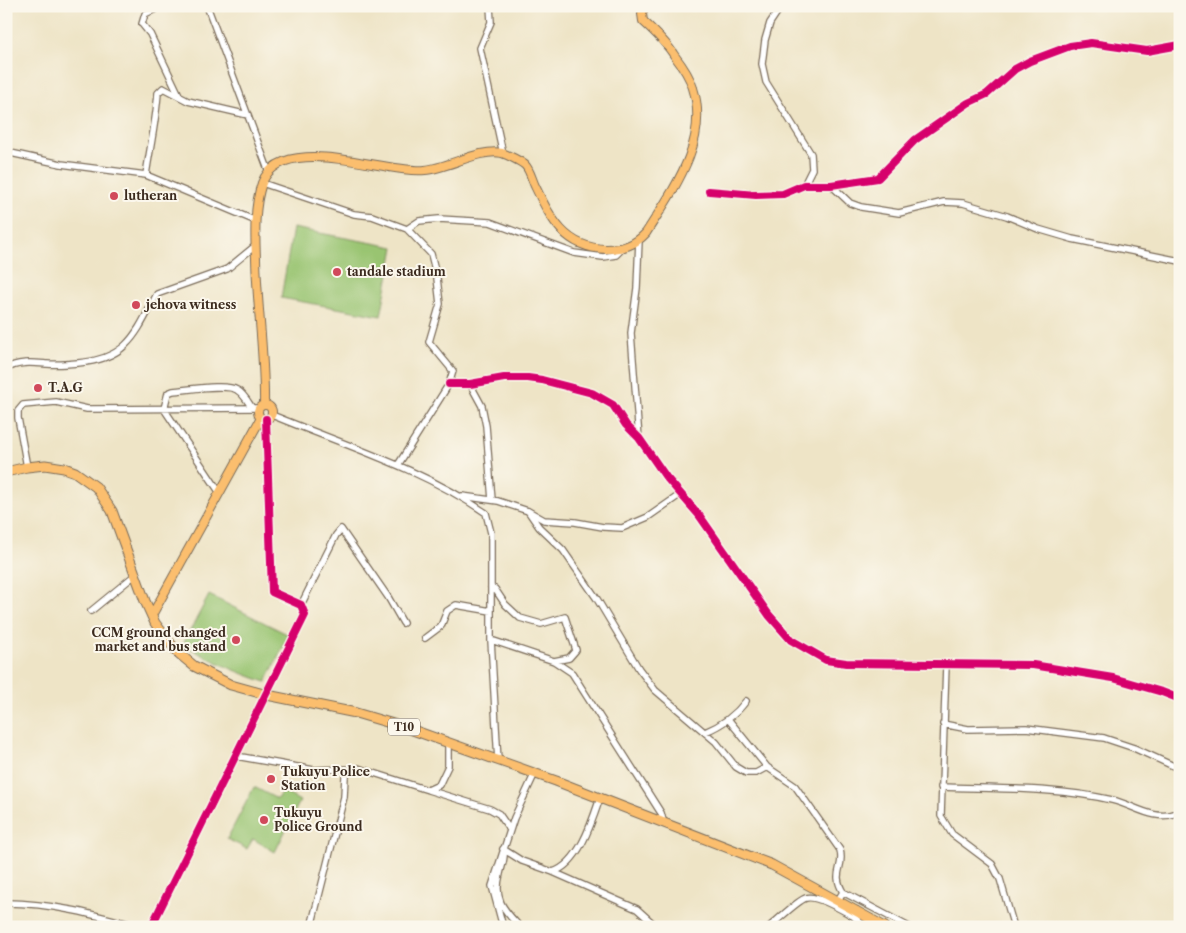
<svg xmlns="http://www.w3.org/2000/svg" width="1186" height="933" viewBox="0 0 1186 933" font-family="'Libre Caslon Text',serif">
  <rect width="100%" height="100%" fill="#fbf7ec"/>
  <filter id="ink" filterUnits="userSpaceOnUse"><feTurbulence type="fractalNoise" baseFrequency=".02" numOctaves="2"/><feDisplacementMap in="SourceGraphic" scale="10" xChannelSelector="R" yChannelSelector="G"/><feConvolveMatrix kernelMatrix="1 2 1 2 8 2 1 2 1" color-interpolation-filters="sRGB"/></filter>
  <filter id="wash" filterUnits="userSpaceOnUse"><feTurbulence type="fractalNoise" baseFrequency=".0096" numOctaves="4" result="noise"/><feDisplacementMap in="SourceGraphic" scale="20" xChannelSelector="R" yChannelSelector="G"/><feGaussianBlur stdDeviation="1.12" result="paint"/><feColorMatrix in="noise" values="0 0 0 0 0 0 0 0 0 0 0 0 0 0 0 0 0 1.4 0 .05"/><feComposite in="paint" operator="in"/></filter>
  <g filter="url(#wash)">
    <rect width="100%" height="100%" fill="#eee4c6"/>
    <path fill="#99c471" stroke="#6a7748" d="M293,228L394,247L381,316L281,298Z
      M209,595L289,635L266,682C236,672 210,660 183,644Z
      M254,787L277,799L282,791L300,801L275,852L253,839L247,849L227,839Z"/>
  </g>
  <g filter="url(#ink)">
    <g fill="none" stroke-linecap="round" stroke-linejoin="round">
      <g stroke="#7a6b59" stroke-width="8">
        <path id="minor" d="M162,6L145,14L142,24L150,34L180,97
          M207,6L269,172
          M490,6L491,22L480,48L503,154
          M777,6L778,11L770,23L765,40L762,64L766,82L811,154L812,169L804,185
          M6,152L61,164L146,175L256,221
          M146,175C150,148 156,121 158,93L163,88L188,101L248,115
          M262,183L354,214L372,216L407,229L431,254L437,278L440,304L429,342L453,371L449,384L398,465
          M831,185L850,203L861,207L899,213L944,202L963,203L1007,216L1038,229L1072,239L1180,261
          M709,191L756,195L783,194L804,185H831L878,178L915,140L968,103L987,94L1015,69L1030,61L1070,46L1091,43L1147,51L1180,45
          M407,229L419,221L439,219L490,222L574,253L603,257L616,255L623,248
          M6,369C18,361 34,363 47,364C58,365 68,364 78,363C128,359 136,334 157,294L227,269L255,246
          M449,384H470L504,378H528L542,380L592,393L613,405L626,425L639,438L666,477L699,515L769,615L791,640L826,660L846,663L1033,665L1113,678L1162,692L1180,699
          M470,384L482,406L486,426L492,500
          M272,415C344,445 421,468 486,513L491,533V640L498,761
          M639,438L631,333L637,288L639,240
          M27,467L18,418V411L23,405L56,402L87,409L260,408
          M220,493L164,409L168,393L173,391C188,390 226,383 237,390C244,394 248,402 252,408
          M462,496L498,501L528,511L544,520L575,522L603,527L622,528L648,517L681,494
          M528,511L539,527L563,550L597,599L639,669L655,690L716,742L736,767L746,773H756L767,767
          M491,587L495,589L505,604L520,618L541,624L565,617L576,650L569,658L554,661
          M301,605L336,535L341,529L388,597L403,623
          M91,611L135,575
          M425,638L441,626L447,611L456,605L491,611
          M491,640L554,661L572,673L661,813L664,824
          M946,665L941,816L952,834L992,864L1000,879L1014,927
          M728,719L767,767L795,786L840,850C845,868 831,872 843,892L838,900
          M943,724L968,729L1026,728L1104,738L1134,748L1180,769
          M705,732C722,725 735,716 746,701
          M236,756L314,770L350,769
          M941,787C997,789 1056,787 1112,800C1134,805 1154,822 1177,813L1180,807
          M428,790L490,809L499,814L510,830
          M503,849L522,861L553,872L637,909L657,927
          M504,850C505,859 502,865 500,874C493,900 504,910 520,927
          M553,872C579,864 592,822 600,798
          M843,892L909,927
          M6,903C51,903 97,915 140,927
          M853,916L865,927
          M151,927L305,615L301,605L272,592L266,419
          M311,927L344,797L345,776L350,769L358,768L428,790L439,785L448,766V742
          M503,927L492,886L514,818L535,773
          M769,927C777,921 798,900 806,898C818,895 842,910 853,916L857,910"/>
      </g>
      <g stroke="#7a6b59" stroke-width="10">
        <path id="major" d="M258 412a7 7 0 1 1 14 0a7 7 0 1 1-14 0Z
          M264,405C265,356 257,307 256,258C255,234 254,206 262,183C282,131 384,174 425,170C448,168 481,148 502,153C508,155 520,161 525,165C530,170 532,180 535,186C551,219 565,248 606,249C623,249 635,245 646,233C673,190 710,141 693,88C690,77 681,64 674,55C666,42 654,31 643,21L642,14L644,6
          M152,615L261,418"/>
      </g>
      <g stroke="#7a6b59" stroke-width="11">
        <path id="highway" d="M6,472L27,467L45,465L64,468L75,472L96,487L112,511L145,601L155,623L177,652L194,666L231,685L267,695L356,713L407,728L556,781L772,865L885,927"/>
      </g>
      <use href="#minor" stroke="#fff" stroke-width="5.5"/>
      <use href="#major" stroke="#fbbe6e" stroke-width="8"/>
      <use href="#highway" stroke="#fbbe6e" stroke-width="9"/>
      <g stroke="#fbf7ec" stroke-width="11">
        <path id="cycleway" d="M709,191L756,195L783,194L804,185H831L878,178L915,140L968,103L987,94L1015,69L1030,61L1070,46L1091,43L1147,51L1180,45
          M449,384H470L504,378H528L542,380L592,393L613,405L626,425L639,438L666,477L699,515L769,615L791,640L826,660L846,663L1033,665L1113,678L1162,692L1180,699
          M151,927L305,615L301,605L272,592L266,419"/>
      </g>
      <use href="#cycleway" stroke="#d6006c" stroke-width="8"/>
    </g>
  </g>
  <g fill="#d1495b" stroke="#fbf7ec" stroke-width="2">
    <circle cx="114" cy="196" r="5"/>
    <circle cx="337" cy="272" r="5"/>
    <circle cx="136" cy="305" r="5"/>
    <circle cx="38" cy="388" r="5"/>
    <circle cx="236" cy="640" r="5"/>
    <circle cx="271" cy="779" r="5"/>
    <circle cx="264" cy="820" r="5"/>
  </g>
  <g text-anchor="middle" stroke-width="4" stroke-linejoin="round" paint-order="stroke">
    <rect fill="#fbf7ec" stroke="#75685c" stroke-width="1" x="388" y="718.5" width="32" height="17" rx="4"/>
    <g font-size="11" font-weight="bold" fill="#3b2a1e">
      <text x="404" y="731">T10</text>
    </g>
    <g font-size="12" font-weight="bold" fill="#3b2a1e" stroke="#fbf7ec" text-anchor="start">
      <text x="124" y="200">lutheran</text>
      <text x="347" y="276">tandale stadium</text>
      <text x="146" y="309">jehova witness</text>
      <text x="48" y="392">T.A.G</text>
      <text x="226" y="637" text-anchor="end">CCM ground changed<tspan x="226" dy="14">market and bus stand</tspan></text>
      <text x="281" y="776">Tukuyu Police<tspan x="281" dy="14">Station</tspan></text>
      <text x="274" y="817">Tukuyu<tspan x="274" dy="14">Police Ground</tspan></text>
    </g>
  </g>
  <rect width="1186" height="933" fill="none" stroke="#fbf7ec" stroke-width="25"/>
</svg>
